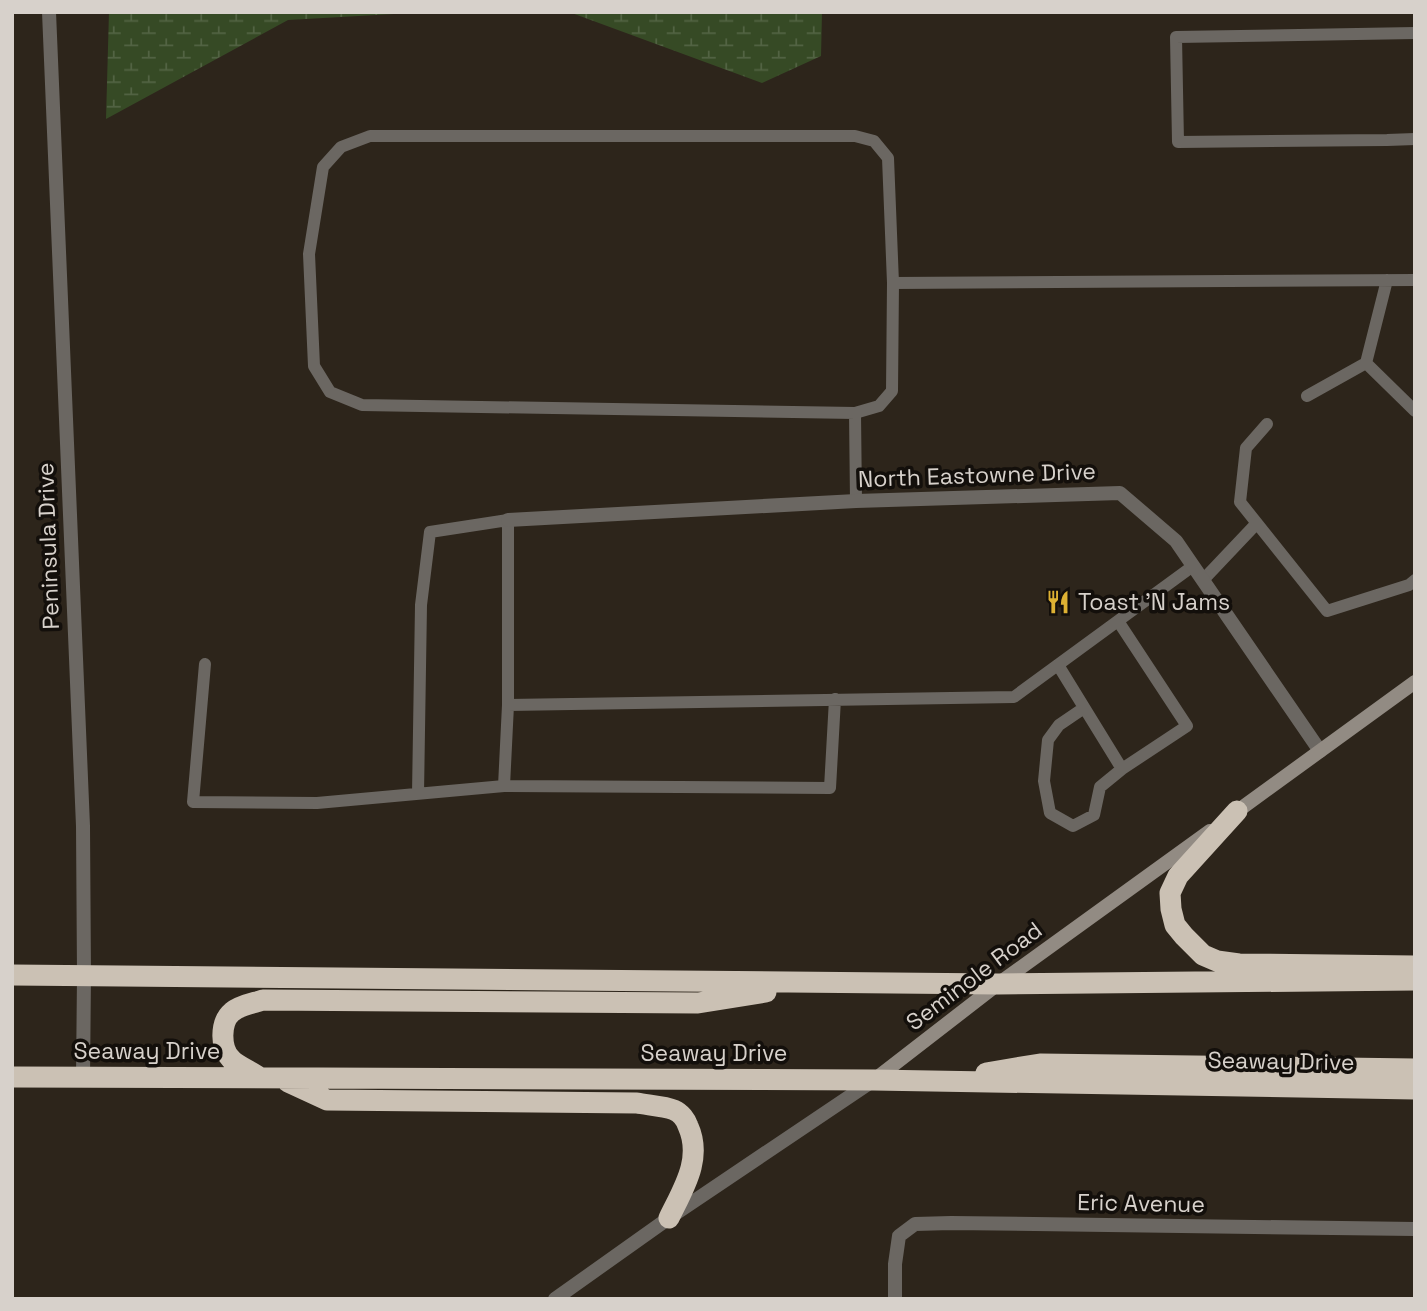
<svg xmlns="http://www.w3.org/2000/svg" width="1427" height="1311" viewBox="0 0 1427 1311" font-family="'Space Grotesk',sans-serif">
  <defs>
    <pattern id="wetland-marsh" width="20" height="14" patternUnits="userSpaceOnUse" patternTransform="scale(1.75)"><rect width="20" height="14" fill="#364a25"/><path d="M1 5h8M5 5V1M11 12h8M15 12V8" fill="none" stroke="#526343"/></pattern>
  </defs>
  <rect width="100%" height="100%" fill="#2d251b"/>
  <path fill="url(#wetland-marsh)" d="M109,12H429L288,20L106,119Z
    M569,12H822L821,56L762,83Z"/>
  <g fill="none" stroke-linecap="round" stroke-linejoin="round">
    <path stroke="#6b6762" stroke-width="12" d="M1415,33L1176,37L1178,142L1387,140L1415,139
      M370,136H855L874,141L888,158L893,283L892,391L879,406L855,413L362,405L330,392L314,366L309,254L323,167L341,147Z
      M893,283L1415,280
      M1366,363L1415,411
      M1307,396L1366,363L1387,280
      M855,413L856,501
      M1267,424L1246,448L1240,502L1327,611L1409,585L1415,580
      M1203,580L1257,523
      M205,664L193,802L317,803L504,786
      M1058,665L1122,769L1187,726L1118,621
      M508,705L504,786L830,788L835,699
      M1084,708L1059,725L1048,740L1044,781L1050,813L1073,826L1094,815L1100,787L1122,769
      M418,794L421,605L430,532L508,520V705L1014,697L1193,566"/>
    <path stroke="#6b6762" stroke-width="14" d="M49,12L83,826L84,976L83,1077
      M508,520L856,501L1120,493L1176,541L1320,751
      M555,1299L669,1218L874,1080
      M895,1299V1264L899,1236L915,1224L951,1223L1415,1229"/>
    <path stroke="#928b83" stroke-width="14" d="M1232,815L1415,682
      M874,1080L998,984L1210,831"/>
    <path stroke="#cbc1b4" stroke-width="21" d="M1237,811L1178,876L1170,893L1171,909L1175,925L1184,936L1203,955L1217,961L1239,964L1415,966
      M12,975L998,984L1415,980
      M986,1073L1040,1064L1415,1069
      M12,1077L874,1080L1415,1089
      M259,1077C252,1072 236,1065 231,1059C220,1048 220,1022 232,1012C240,1005 254,1003 263,1000L698,1003L766,992
      M288,1082L327,1100L637,1103C647,1105 665,1106 674,1110C681,1113 686,1120 688,1126C703,1159 683,1189 669,1218"/>
  </g>
  <defs>
    <g id="restaurant-bare" transform="scale(1.89)"><path d="M-5-6h1v4h1v-4h1v4h1v-4h1v5L-1.5 .5V6h-2V.5L-5-1ZM5-6V6H3V1.5H1.5Q1.5-4 5-6Z" fill="#ddb133" stroke="#130f0b" stroke-width="2.5" paint-order="stroke"/></g>
  </defs>
  <g fill-rule="evenodd">
    <use href="#restaurant-bare" x="1058" y="602"/>
  </g>
  <g text-anchor="middle" stroke-width="7" stroke-linejoin="round" paint-order="stroke">
    <g font-size="23" fill="#d7d1cb" stroke="#130f0b">
      <text transform="translate(977 475) rotate(-2)" y="8">North Eastowne Drive</text>
      <text transform="translate(48 546) rotate(-92)" y="8">Peninsula Drive</text>
      <text transform="translate(974 976) rotate(-37)" y="8">Seminole Road</text>
      <text x="147" y="1059">Seaway Drive</text>
      <text x="714" y="1061">Seaway Drive</text>
      <text transform="translate(1281 1061) rotate(1)" y="8">Seaway Drive</text>
      <text transform="translate(1141 1203) rotate(1)" y="8">Eric Avenue</text>
    </g>
    <g font-size="23" fill="#d7d1cb" stroke="#130f0b" text-anchor="start">
      <text x="1078" y="610">Toast 'N Jams</text>
    </g>
  </g>
  <rect width="1427" height="1311" fill="none" stroke="#d7d1cb" stroke-width="28"/>
</svg>
